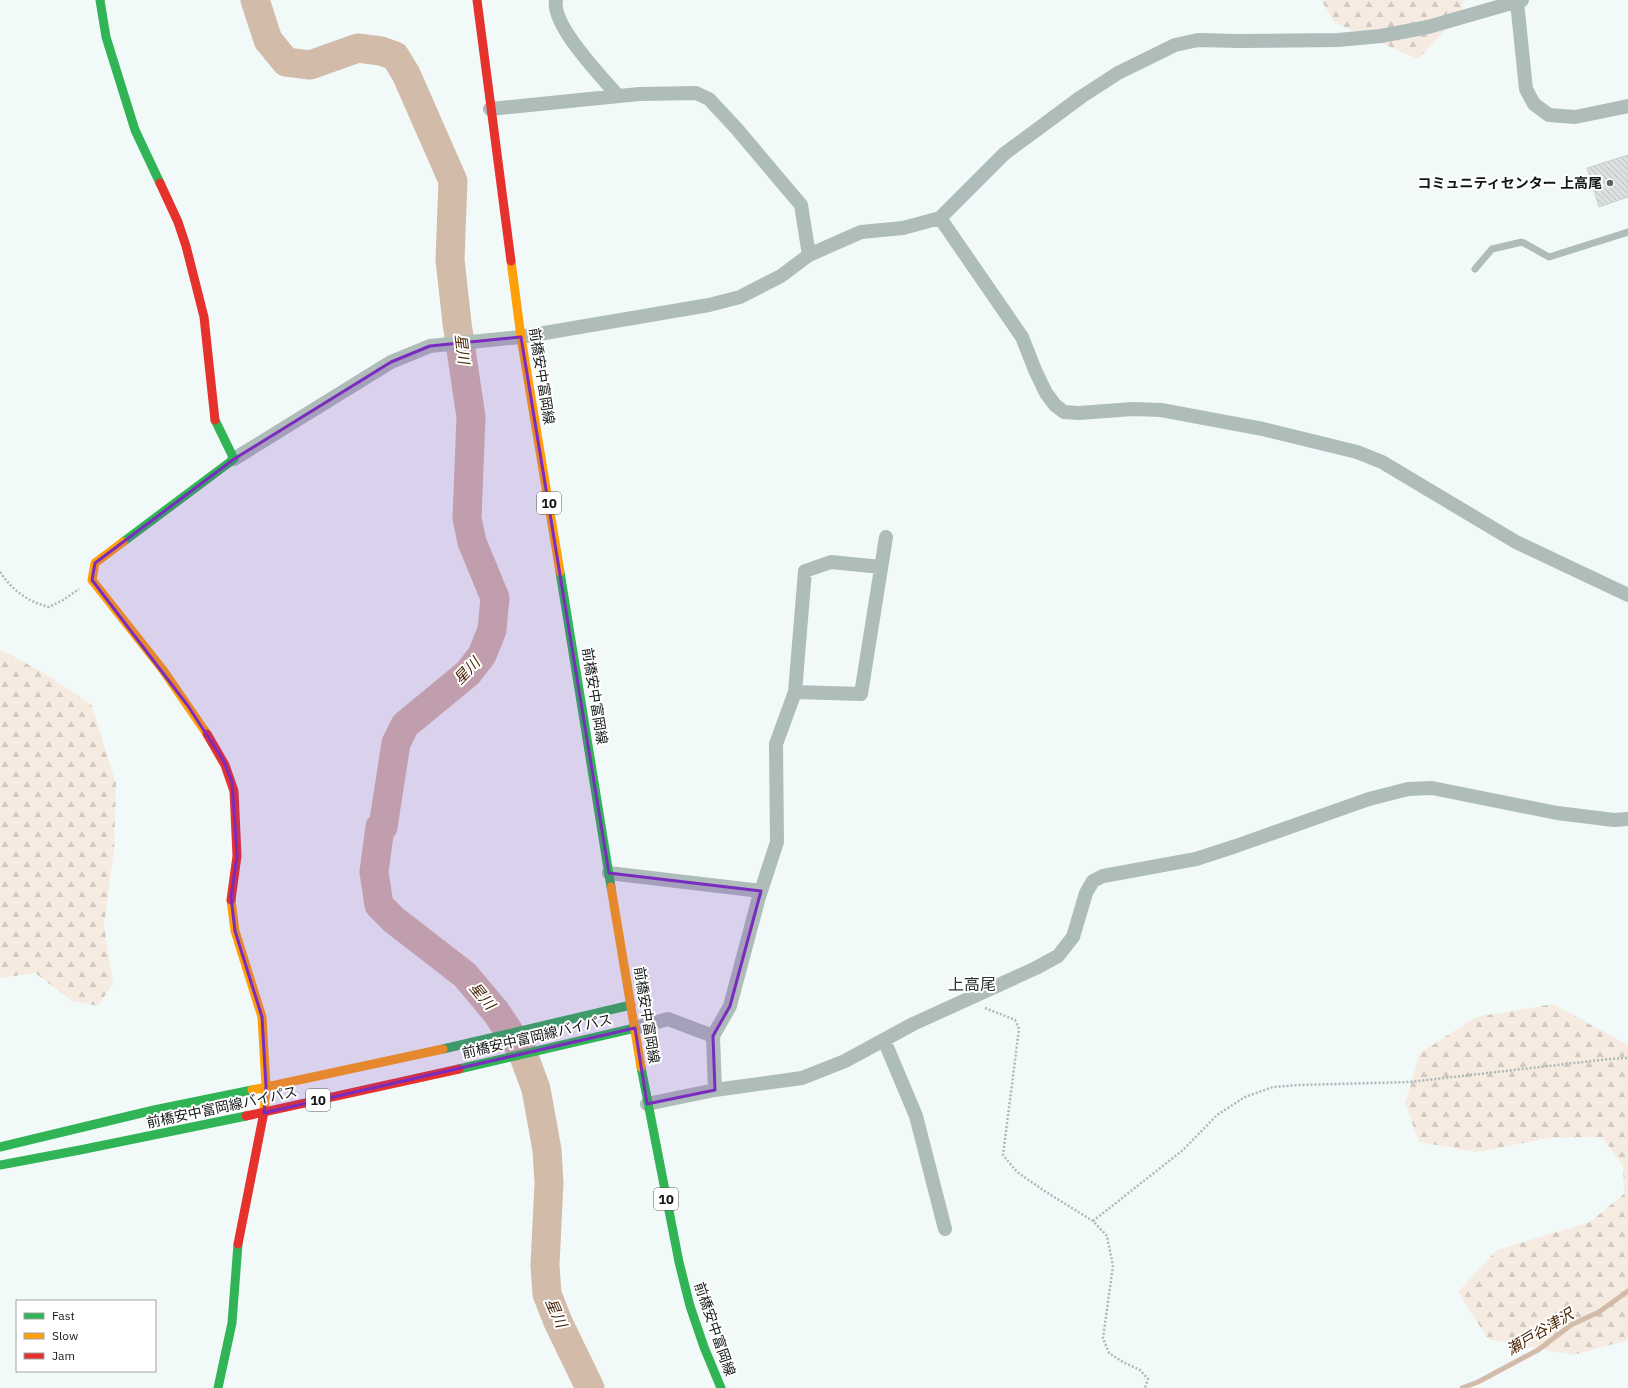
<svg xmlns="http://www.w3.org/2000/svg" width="1628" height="1388" viewBox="0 0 1628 1388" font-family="'IBM Plex Sans','Noto Sans JP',sans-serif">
  <defs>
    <pattern id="forest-firs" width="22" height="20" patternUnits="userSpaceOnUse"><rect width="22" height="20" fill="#f6ebe1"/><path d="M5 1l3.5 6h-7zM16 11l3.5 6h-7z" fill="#d2c9c0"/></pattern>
    <pattern id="building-back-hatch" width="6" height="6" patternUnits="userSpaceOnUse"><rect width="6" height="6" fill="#dbe1e0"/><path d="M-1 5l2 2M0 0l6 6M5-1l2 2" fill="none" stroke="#bbc0bf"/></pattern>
  </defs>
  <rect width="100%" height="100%" fill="#f2faf9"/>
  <path fill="url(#forest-firs)" d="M1321,0H1464L1460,15L1418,59L1335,23Z
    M0,649L47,675L91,704L116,783L114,850L104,925L113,983L98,1006L72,1001L35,973L0,978Z
    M1553,1004L1628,1045V1340L1573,1355L1488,1339L1458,1292L1497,1250L1590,1222L1624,1194L1623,1166L1602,1137L1550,1138L1476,1152L1419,1142L1405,1103L1420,1053L1476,1017Z"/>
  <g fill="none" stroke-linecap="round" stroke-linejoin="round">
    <path stroke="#d2bba9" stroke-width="5" d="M1462,1388L1478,1382L1538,1350L1571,1325L1599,1312L1628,1291"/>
    <path stroke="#d2bba9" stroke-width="29" d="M255,0L268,40L286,62L310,65L358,48L381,51L395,56L406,74L453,181L450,260L457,323L471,417L467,518L472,542L495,598L492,630L482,655L468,673L405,725L396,743L383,827H380L374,872L379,905L394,920L465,975L496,1012L522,1051L536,1089L547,1150L549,1183L545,1265L547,1294L558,1322L590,1388"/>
  </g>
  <path fill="url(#building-back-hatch)" stroke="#c9d0cf" d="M1628,155V197L1599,207L1587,168Z"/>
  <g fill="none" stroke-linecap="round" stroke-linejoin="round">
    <path stroke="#adb8b7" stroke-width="2.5" stroke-dasharray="2 2" stroke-linecap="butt" d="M0,572C12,590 28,602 49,607L63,600L79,589
      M985,1008L1015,1020L1019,1029L1003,1155L1017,1172L1046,1192L1093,1221L1107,1236L1113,1266L1103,1338L1109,1353L1123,1362L1140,1370L1148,1379L1145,1388
      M1093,1221L1183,1150L1217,1115L1245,1097L1273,1087L1298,1085L1410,1082L1609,1059L1628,1058"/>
    <path stroke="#aebcba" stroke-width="7" d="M1475,269L1492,249L1522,242L1549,257L1628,232"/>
    <path stroke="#aebcba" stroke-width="14" d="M556,0C551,25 601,76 618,96
      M1517,2L1526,89L1534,104L1549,115L1575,117L1628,106
      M490,109L639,94L696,93L709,99L736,128L801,205L809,255
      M940,218L1022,337L1035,370L1046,393L1055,405L1064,412L1079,413L1133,409L1161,410L1263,429L1357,452L1382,462L1516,542L1628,595
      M234,459L391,362L430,346L521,337L709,305L740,297L781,276L809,255L861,232L903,228L940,218L1004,154L1081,97L1118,73L1175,45L1198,40L1239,41L1338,40L1381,36L1428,27L1522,0
      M795,692L861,694L886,537
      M609,873L761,891
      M635,1028L668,1019L713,1036
      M884,1040L916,1116L945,1229
      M715,1090L713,1036L730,1006L759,897L777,842L776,744L795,692L805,571L831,562L881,567
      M647,1104L715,1090L802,1078L845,1061L913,1024L1036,968L1058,956L1073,937L1086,893L1093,881L1103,876L1196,859L1236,846L1369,799L1408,789L1432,788L1557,813L1614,820L1628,819"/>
    <path stroke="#30b455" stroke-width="9" d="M100,0L106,37L135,130L160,183
      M123,542L234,459L215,420
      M560,572L611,887
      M443,1049L631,1005
      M641,1067L679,1262L690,1306L704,1347L721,1388
      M459,1069L635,1028
      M0,1147L154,1110L252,1090
      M0,1165L80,1150L246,1116
      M218,1388L232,1323L238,1244"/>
    <path stroke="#ff9f0a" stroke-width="9" d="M511,261L521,337L560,572
      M123,542L95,563L92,580L163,670L207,734
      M611,887L641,1067
      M231,900L235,931L262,1017L266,1086L264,1112
      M252,1090L443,1049"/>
    <path stroke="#e5322d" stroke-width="9" d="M477,0L511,261
      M160,183L178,222L186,246L204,317L215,420
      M207,734L225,765L234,791L237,856L231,900
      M246,1116L459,1069
      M238,1244L264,1112"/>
  </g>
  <path fill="#7b2cbf" fill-opacity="0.2" stroke="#7b2cbf" stroke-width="3" stroke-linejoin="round" d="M521,337L609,873L761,891L730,1006L713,1036L715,1090L647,1104L635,1028L264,1113L266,1086L262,1017L235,931L231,897L237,856L232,782L223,760L188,706L92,580L95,563L234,459L391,362L430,346Z"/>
  <circle fill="#606665" stroke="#fff" stroke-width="1.5" cx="1610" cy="183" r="4"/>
  <g text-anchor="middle" stroke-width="4" stroke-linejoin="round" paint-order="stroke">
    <g fill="#fff" stroke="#595d5c" stroke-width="1">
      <rect x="537" y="492" width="24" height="22" rx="3"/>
      <rect x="306" y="1089" width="24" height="22" rx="3"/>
      <rect x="654" y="1188" width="24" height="22" rx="3"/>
    </g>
    <g font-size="13" font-weight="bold" fill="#121716">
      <text x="549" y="508">10</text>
      <text x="318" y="1105">10</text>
      <text x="666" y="1204">10</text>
    </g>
    <g font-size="14" font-weight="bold" fill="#121716" stroke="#fff" text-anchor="end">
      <text x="1602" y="188">コミュニティセンター 上高尾</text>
    </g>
    <g font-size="14" fill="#121716" stroke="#fff">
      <text transform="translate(542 376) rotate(81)" y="5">前橋安中富岡線</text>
      <text transform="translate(595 696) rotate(81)" y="5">前橋安中富岡線</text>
      <text transform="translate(647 1015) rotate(81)" y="5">前橋安中富岡線</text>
      <text transform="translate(537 1036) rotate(-13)" y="5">前橋安中富岡線バイパス</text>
      <text transform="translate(222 1107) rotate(-12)" y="5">前橋安中富岡線バイパス</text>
      <text transform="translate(715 1329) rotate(71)" y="5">前橋安中富岡線</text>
    </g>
    <g font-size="15" font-style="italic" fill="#492506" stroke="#fff">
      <text transform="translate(462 349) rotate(83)" y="5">星川</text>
      <text transform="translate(467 671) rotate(-46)" y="5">星川</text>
      <text transform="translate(482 996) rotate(50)" y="5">星川</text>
      <text transform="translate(556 1313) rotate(66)" y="5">星川</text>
      <text transform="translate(1540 1332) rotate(-31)" y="5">瀬戸谷津沢</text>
    </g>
    <g font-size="16" fill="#293432" stroke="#fff">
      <text x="972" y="990">上高尾</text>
    </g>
  </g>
  <rect x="16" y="1300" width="140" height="72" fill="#ffffff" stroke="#a0a2a2"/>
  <rect x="24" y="1313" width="20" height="6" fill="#30b455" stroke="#a0a2a2"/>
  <text x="52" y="1320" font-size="12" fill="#121716">Fast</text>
  <rect x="24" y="1333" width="20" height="6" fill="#ff9f0a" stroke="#a0a2a2"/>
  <text x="52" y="1340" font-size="12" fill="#121716">Slow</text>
  <rect x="24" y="1353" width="20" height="6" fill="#e5322d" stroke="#a0a2a2"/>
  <text x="52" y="1360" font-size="12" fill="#121716">Jam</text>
</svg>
